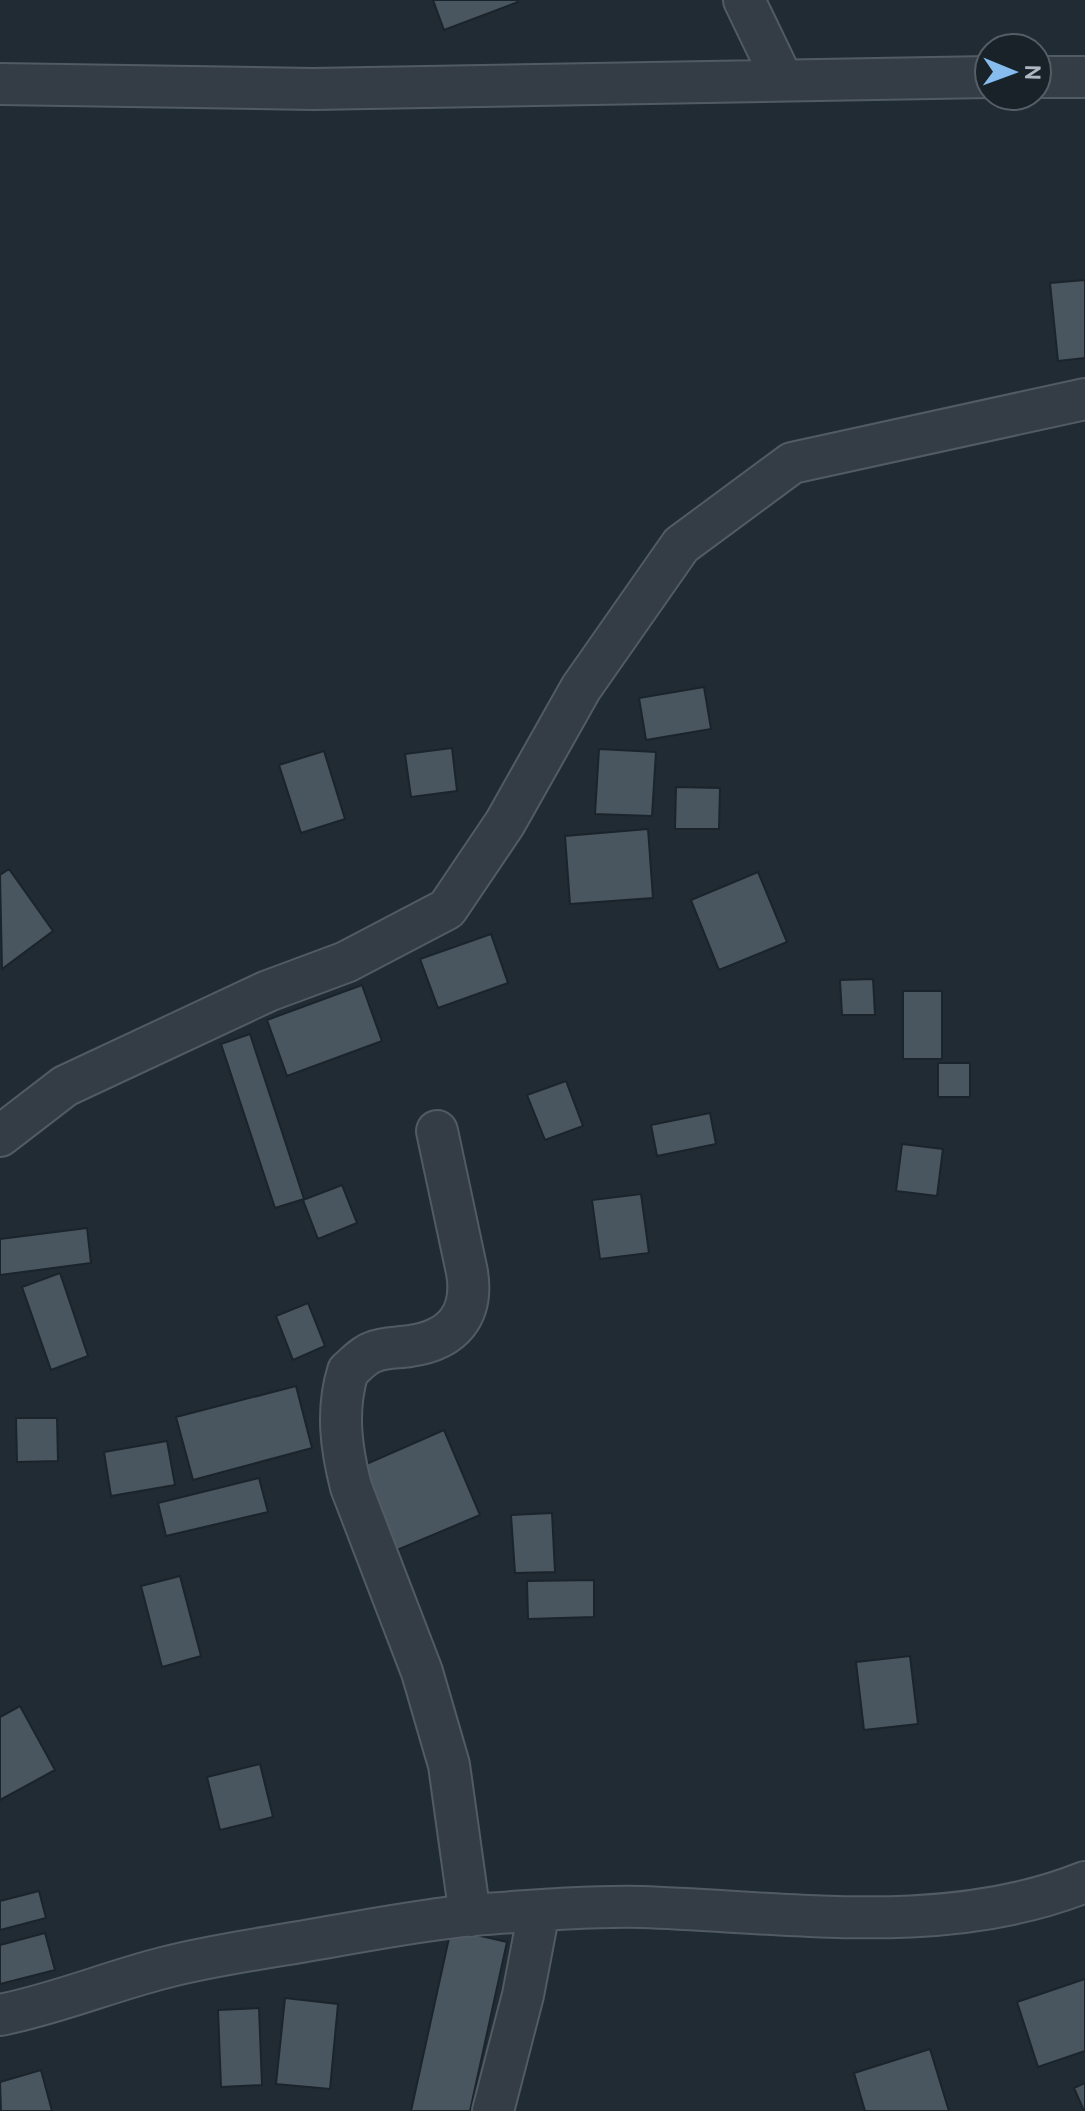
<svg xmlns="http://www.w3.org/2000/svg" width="1085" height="2111" viewBox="0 0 1085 2111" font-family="Cabin,sans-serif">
  <rect width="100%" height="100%" fill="#212b34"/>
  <path fill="#495660" stroke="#1b242b" stroke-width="2" d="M433,0H517L518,2L444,30Z
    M1085,280V358L1058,361L1050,283Z
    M704,687L711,729L646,740L639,698Z
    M452,748L457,791L411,797L405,754Z
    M599,749L656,752L652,816L595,814Z
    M324,751L345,819L301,833L279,765Z
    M676,787L720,788L719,829H675Z
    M648,829L653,898L570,904L565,836Z
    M9,869L53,931L2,969L0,875Z
    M758,872L787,942L719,970L691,900Z
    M491,934L508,983L438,1008L420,959Z
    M873,979L875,1015H842L840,980Z
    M362,985L382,1041L287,1076L267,1020Z
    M903,991H942V1059H903Z
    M250,1034L304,1199L275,1208L221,1044Z
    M938,1063H970V1097H938Z
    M566,1081L583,1126L545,1140L527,1095Z
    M710,1113L716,1144L657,1156L651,1125Z
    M902,1144L943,1149L937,1196L896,1191Z
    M342,1185L357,1223L318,1239L303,1200Z
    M641,1194L649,1253L600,1259L592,1200Z
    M87,1228L91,1263L0,1275V1239Z
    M60,1273L88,1356L51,1370L22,1287Z
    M308,1303L325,1346L293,1360L276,1316Z
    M296,1386L312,1448L193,1480L176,1417Z
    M16,1418H57L58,1461L17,1462Z
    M444,1430L480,1515L390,1553L355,1469Z
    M167,1441L175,1485L111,1496L104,1452Z
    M259,1478L268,1512L166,1536L158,1503Z
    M552,1513L555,1572L515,1573L511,1515Z
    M180,1576L201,1656L162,1667L141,1586Z
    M594,1580V1617L528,1619L527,1581Z
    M910,1656L918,1724L864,1730L856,1662Z
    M20,1706L55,1770L0,1800V1717Z
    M260,1764L273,1817L220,1830L207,1777Z
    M39,1891L46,1918L0,1930V1901Z
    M451,1929L507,1942L470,2111H411Z
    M45,1933L55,1970L0,1984V1945Z
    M1085,1979V2051L1038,2067L1017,2002Z
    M285,1998L338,2004L330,2089L276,2084Z
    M259,2008L262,2085L221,2087L218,2010Z
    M930,2049L949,2111H865L854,2073Z
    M41,2070L52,2111H1L0,2082Z
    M1085,2083V2111H1084L1074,2088Z"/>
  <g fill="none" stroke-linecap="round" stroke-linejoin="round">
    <g stroke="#515b63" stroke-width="44">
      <path id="minor" d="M744,0L782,79
        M1037,77H1085
        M0,84L313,89L989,77
        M437,1131L467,1272C474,1315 453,1340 410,1346C399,1348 384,1347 373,1352C364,1355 355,1365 348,1371C336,1410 341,1448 351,1487L422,1672L449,1765L470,1916
        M0,1136L65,1086L268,991L346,962L447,909L505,823L581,688L681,545L792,463L1085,399
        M0,2015C56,2004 108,1982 163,1968C212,1955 261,1949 311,1940C365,1931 419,1920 473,1915C528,1911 586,1906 642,1907C788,1912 946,1938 1085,1882
        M493,2111L523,1995L539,1911"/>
    </g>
    <use href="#minor" stroke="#343d45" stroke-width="40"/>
  </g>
  <g transform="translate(1013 72) rotate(91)"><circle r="38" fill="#192229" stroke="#555e66" stroke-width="2"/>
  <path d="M0-6L14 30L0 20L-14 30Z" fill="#86bcee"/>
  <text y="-12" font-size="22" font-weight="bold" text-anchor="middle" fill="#aeb8c2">N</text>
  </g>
</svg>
